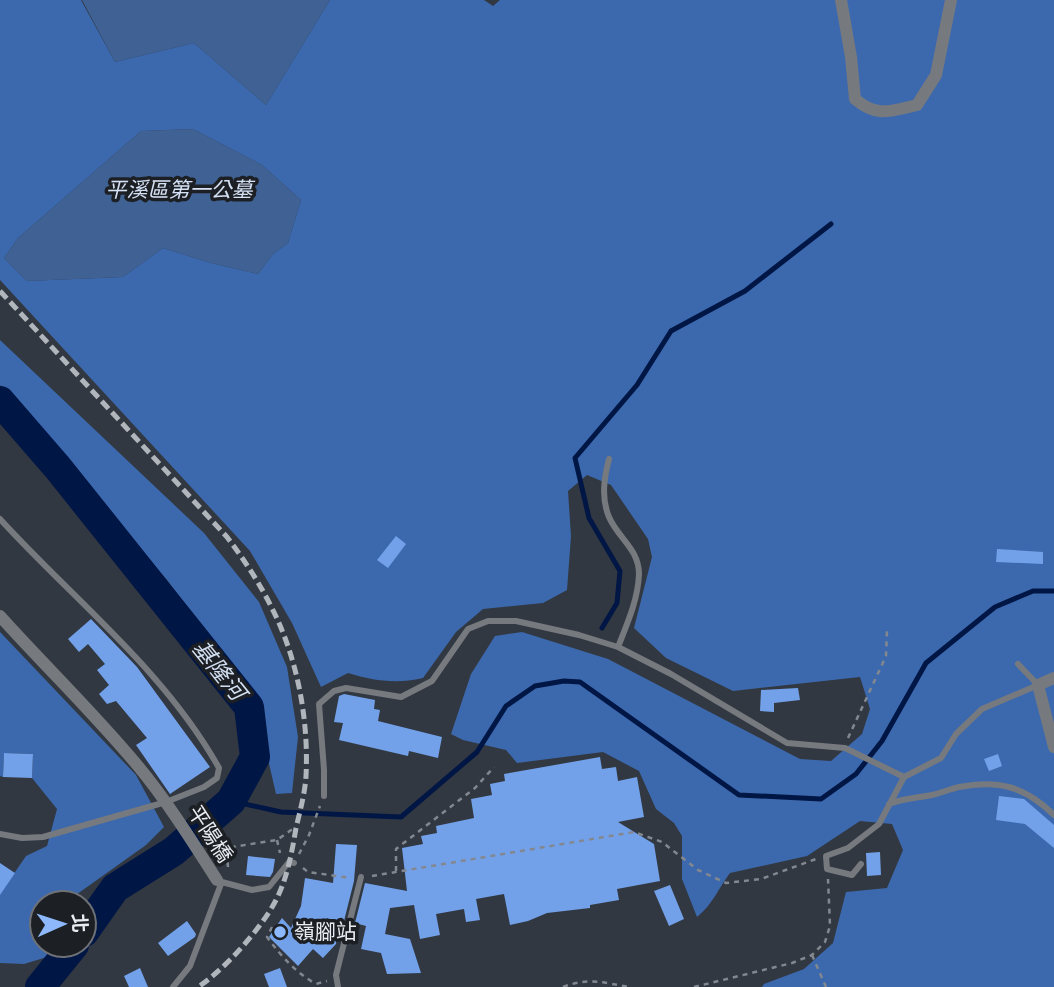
<svg xmlns="http://www.w3.org/2000/svg" width="1054" height="987" viewBox="0 0 1054 987" font-family="Literata,'Noto Sans TC',serif">
  <rect width="100%" height="100%" fill="#323841"/>
  <path fill="#406193" d="M82,0H330L266,105L194,43L115,62Z
    M193,129L262,165L301,200L288,243L273,254L258,274L211,263L163,248L123,277L27,281L4,258L18,238L141,131Z"/>
  <path fill="#3c69ad" fill-rule="evenodd" d="M0,0H81L115,62L194,43L266,105L330,0H484L493,6L500,0H1054V987H762L764,984L804,969L833,943L846,892L887,888L903,850L892,824L860,821L807,856L730,873C718,889 713,904 697,917L682,879V836L674,823L656,809L639,771L603,752L517,763L506,750L463,740L451,734L471,674L495,636L522,632L608,659L800,759L831,761L862,734L870,709L860,677L733,691L666,658L634,628L652,557L648,539L611,485L587,475L568,491L571,536L567,590L543,603L483,609L456,632L423,678C396,684 374,681 348,673L321,687L292,623L250,551L0,280ZM193,129L262,165L301,200L288,243L273,254L258,274L211,263L163,248L123,277L27,281L4,258L18,238L141,131Z
    M0,340L204,533L259,602L287,667L298,737L292,793L276,794L254,698L167,580L0,385Z
    M0,632L136,775L164,827L146,845L73,897L71,903H42V945H52L47,957L24,964L0,963V894L26,856L47,846L57,809L32,778L33,754L4,753L3,777L0,776Z"/>
  <g fill="none" stroke-linecap="round" stroke-linejoin="round">
    <path stroke="#001645" stroke-width="5" d="M602,628L617,603L620,571L589,518L575,458L637,385L671,331L745,291L831,224
      M231,801L281,812L401,817L477,752L506,706L535,686L564,681L580,682L739,795L821,799L856,774L882,741L926,663L995,607L1033,591H1054"/>
    <path stroke="#001645" stroke-width="30" d="M0,401L58,468L249,707L255,757L231,801L174,851L115,888L84,932
      M40,987L74,945"/>
  </g>
  <path fill="#72a1ea" d="M396,536L406,544L388,568L377,560Z
    M997,549L1043,552V564L996,562Z
    M91,619L137,667L210,767L170,794L136,745L147,738L116,701L107,704L99,694L109,685L97,670L105,664L88,644L79,652L68,639Z
    M798,688L800,700L774,703V712L760,711L761,690Z
    M344,694L375,700L374,709L380,710L378,721L442,737L438,758L409,751L408,756L339,740L343,723L334,722L339,696Z
    M4,753L33,754L32,778L3,777Z
    M998,754L1002,766L989,771L984,759Z
    M600,757L602,769L616,767L618,781L637,777L644,817L618,822L654,844L660,881L617,889L619,900L590,905V908L547,913L528,921L510,925L504,894L476,899L480,920L466,922L464,909L436,914L440,935L420,939L414,905L390,908L385,934L410,939L421,973L387,974L381,953L361,949L366,926L355,923L365,883L407,891L402,848L423,844L421,836L437,833L436,826L474,818L471,799L492,795L490,784L505,781L504,774Z
    M999,796L1024,799L1054,825V848L1025,824L996,820Z
    M336,844L357,845L354,881L344,921L339,920L336,944L323,958L313,949L298,966L269,937L282,918L291,928L301,906L305,878L333,883Z
    M880,852L881,875L867,876L866,853Z
    M248,856L275,859L273,872L270,877L246,875Z
    M0,863L15,873L0,895Z
    M670,885L684,919L669,926L654,891Z
    M187,921L196,934L195,937L168,956L158,943Z
    M140,968L148,987H129L124,976Z
    M280,968L287,987H269L264,974Z"/>
  <g fill="none" stroke-linecap="round" stroke-linejoin="round">
    <path stroke="#838890" stroke-width="2.5" stroke-dasharray="5 5" stroke-linecap="butt" d="M848,738L886,656L887,630
      M277,840L280,853
      M299,854L309,835L320,806
      M228,867L227,857L232,847L277,840L294,828
      M303,868L308,872L351,878
      M396,871V849L475,788L494,767
      M372,876L634,832L662,842L698,870L726,883L761,879L816,859
      M272,927L267,937C282,957 295,972 316,984L327,981
      M812,955L826,987
      M563,987C589,977 604,983 630,987
      M694,987L792,963L812,955L825,942L830,926L828,879"/>
    <path stroke="#76797e" stroke-width="6" d="M609,459C604,478 601,498 609,517C618,538 639,549 639,574C638,600 627,624 618,647
      M0,519C74,600 165,671 219,768L217,778L204,787L166,802L43,837L22,838L0,834
      M324,796V770L319,704L334,691L346,688L401,697L432,681L468,629L488,621H516L579,635L618,647L671,674L787,743L845,748L904,777
      M889,804C904,798 917,798 932,795C941,793 950,789 959,787C999,779 1025,787 1054,815
      M861,864L852,875L827,869L826,856L848,848L879,824L904,777L941,758L956,734L982,709L1038,685L1018,664
      M218,881L252,890L269,887L289,862L294,863
      M173,987L190,966L221,884
      M338,987L336,975L339,963L361,877"/>
    <path stroke="#76797e" stroke-width="12" d="M841,0L851,57L855,99C877,118 891,111 917,105L936,75L951,0
      M0,616C46,667 94,713 138,766C167,801 192,841 217,880
      M1054,678L1038,685L1054,747"/>
    <path stroke="#b1b6bc" stroke-width="5" stroke-dasharray="10 5" stroke-linecap="butt" d="M0,291L227,537C255,574 279,614 292,659C303,696 308,737 306,776C305,793 300,811 296,828C292,852 287,879 276,900C262,928 223,971 198,987"/>
  </g>
  <circle fill="#8db9fc" stroke="#1c1f23" stroke-width="2.5" cx="280" cy="932" r="7"/>
  <g text-anchor="middle" stroke-width="7" stroke-linejoin="round" paint-order="stroke">
    <g font-size="21" font-style="italic" fill="#d5e1f5" stroke="#1c1f23">
      <text x="179" y="197">平溪區第一公墓</text>
    </g>
    <g font-size="21" fill="#e9edf3" stroke="#1c1f23">
      <text transform="translate(210 834) rotate(57)" y="7">平陽橋</text>
    </g>
    <g font-size="21" fill="#e9edf3" stroke="#1c1f23" text-anchor="start">
      <text x="294" y="939">嶺腳站</text>
    </g>
    <g font-size="23" font-style="italic" fill="#d1def1" stroke="#1c1f23">
      <text transform="translate(219 670) rotate(51)" y="8">基隆河</text>
    </g>
  </g>
  <g transform="translate(63 924) rotate(87)"><circle r="33" fill="#1c1f23" stroke="#6e7176" stroke-width="2"/>
  <path d="M0-5L12 26L0 18L-12 26Z" fill="#8db9fc"/>
  <text y="-10" font-size="19" font-weight="bold" text-anchor="middle" fill="#e9edf3">北</text>
  </g>
</svg>
